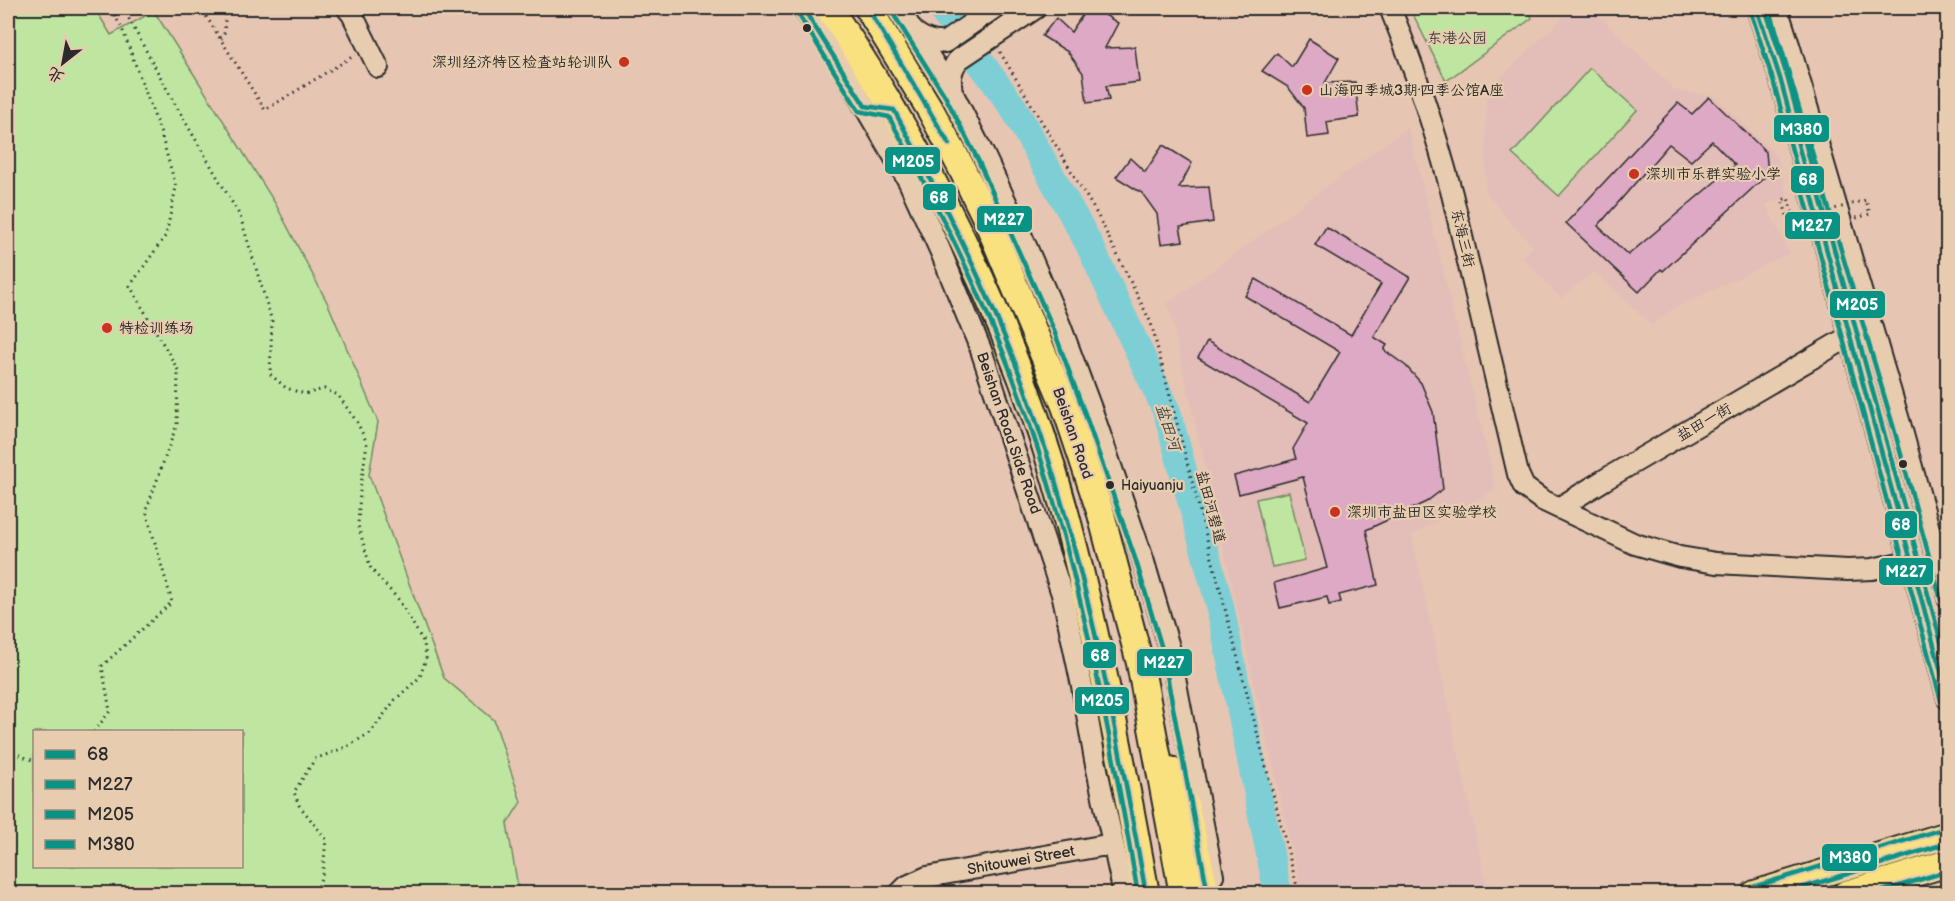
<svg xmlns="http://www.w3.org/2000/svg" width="1955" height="901" viewBox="0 0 1955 901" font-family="'Balsamiq Sans','LXGW WenKai TC',sans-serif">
  <rect width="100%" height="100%" fill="#e6c5b3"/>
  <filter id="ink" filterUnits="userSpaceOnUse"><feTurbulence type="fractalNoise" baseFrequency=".0167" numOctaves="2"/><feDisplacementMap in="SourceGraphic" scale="12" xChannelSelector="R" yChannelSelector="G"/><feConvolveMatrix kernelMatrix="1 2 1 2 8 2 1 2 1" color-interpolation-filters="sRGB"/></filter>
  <g filter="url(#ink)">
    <path fill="#e3bdb8" d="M1573,8H1591L1676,91L1714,96L1777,157L1788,198L1766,204L1789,253L1671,310L1652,325L1594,271L1561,298L1522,257L1534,246L1508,220L1486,191V92Z
      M1408,127L1496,489L1412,535L1488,893H1302L1168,303Z"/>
    <path fill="#bee6a1" stroke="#748866" stroke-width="1.5" fill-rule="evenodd" d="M8,8H113L99,15L111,35L154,11L275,203L328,304L378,422L369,475L444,678L494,720L521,802L507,824L519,893H8ZM34,732H242V866H34Z
      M1410,8H1528L1532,18L1446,81Z
      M1590,68L1637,110L1559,196L1512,154Z
      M1289,492L1305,560L1272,567L1256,499Z"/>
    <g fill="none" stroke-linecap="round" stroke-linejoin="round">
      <path stroke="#7ecfd5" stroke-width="28" d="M941,8L1013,107L1089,244L1167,412L1220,606L1278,894"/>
    </g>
    <path fill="#dda9c5" stroke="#2b2b2b" stroke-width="1.5" fill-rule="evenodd" d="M1087,8H1094L1118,23L1105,48L1135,47L1139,82L1106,86L1109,100L1087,103L1083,73L1068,52L1042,36L1056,18L1071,32Z
      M1309,39L1339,58L1325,83L1355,82L1359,117L1327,122L1329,135L1307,138L1304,108L1288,87L1262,71L1277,53L1292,67Z
      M1709,97L1766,152L1768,174L1663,271L1661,269L1639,292L1566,223L1678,103L1692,114ZM1712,141L1735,165L1628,255L1598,226L1669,144L1691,161Z
      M1163,145L1192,163L1179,188L1209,187L1213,222L1180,227L1183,241L1161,244L1157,214L1142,193L1116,177L1130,158L1145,172Z
      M1326,227L1410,277L1374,337L1387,345L1384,350L1406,366L1421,383L1433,412L1443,489L1426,502L1366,530L1378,585L1339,595L1341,602L1329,605L1327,597L1280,608L1274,583L1327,568L1303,477L1239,494L1234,476L1296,459L1293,449L1308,423L1198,358L1207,341L1310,402L1340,352L1245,296L1256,279L1351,335L1381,284L1315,245Z"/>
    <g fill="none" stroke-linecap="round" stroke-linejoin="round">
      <g stroke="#2b2b2b" stroke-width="24">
        <path id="minor" d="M347,8L352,14L378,67
          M803,8L830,48L909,182L940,250L981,350L1063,597L1082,686L1095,760L1124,894
          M898,8L952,92L985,157L1020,232L1060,325L1092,411L1143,559L1169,647L1213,876
          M1390,8C1415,69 1435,130 1452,194L1518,474L1524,487L1542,500L1635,544L1680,557L1716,563L1848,570L1872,569L1909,561
          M1757,8L1780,78L1948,699
          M1777,8L1790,48L1901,427L1948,598
          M913,31C923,39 932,43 945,42L994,8
          M952,92C950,80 950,71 958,60L1036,8
          M1559,508L1604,480L1850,336
          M899,894L907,886L927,877L1112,844"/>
      </g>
      <g stroke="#2b2b2b" stroke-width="30">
        <path id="major" d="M829,8C933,163 1017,335 1066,516C1099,640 1123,767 1146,894
          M868,8L931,111L960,165L987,220L1065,406L1101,514L1140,663L1183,894
          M1170,770L1185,805L1206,894
          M1755,894L1948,835
          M1846,894L1948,863"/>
      </g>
      <path stroke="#2b2b2b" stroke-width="3" stroke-dasharray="1.5 4.5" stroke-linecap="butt" d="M110,8L112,10L118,8
        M123,8L175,104L240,216L272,321L270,374L286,388L305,394L324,389L338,395L357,422L367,443L360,492L358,525L365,549L371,569L398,599L413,624L424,643L426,658L420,677L395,700L370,733L346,747L315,759L294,792L299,805L326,839L323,871L316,894
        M214,8L211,13L206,16L265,110L355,55
        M221,39L224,34L226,8
        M1000,52L1097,214L1151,323L1299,894
        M1852,204L1866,200L1870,214L1856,218
        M1789,221L1782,200L1788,198L1793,214L1800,213
        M94,732L110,711L102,666L172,602L146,511L177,424L178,370L130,286L166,235L176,187L161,134L123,31L112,10
        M8,750L34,761"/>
      <use href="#minor" stroke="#e8ccaf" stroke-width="20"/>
      <use href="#major" stroke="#fae180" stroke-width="26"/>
      <path stroke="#2b2b2b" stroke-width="3" stroke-dasharray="1.5 4.5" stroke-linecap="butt" d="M1789,221L1849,205"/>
      <g stroke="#e8ccaf" stroke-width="9">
        <path id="bus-1" d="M803,8L865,106L894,110C941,198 987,287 1022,381C1083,546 1115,721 1146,894
          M868,8L949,144
          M1757,8L1780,78L1948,697"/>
      </g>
      <g stroke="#e8ccaf" stroke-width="9">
        <path id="bus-2" d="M1750,10L1773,80L1941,701
          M892,12L945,96L978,160L1053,328L1085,414L1136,561L1162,649L1208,894
          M1782,894L1948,843"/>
      </g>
      <g stroke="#e8ccaf" stroke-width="9">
        <path id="bus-3" d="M1770,10L1894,429L1941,600
          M797,12L859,111L889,117C936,203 981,291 1015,383C1076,547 1108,722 1138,894
          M1873,894L1948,871"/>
      </g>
      <g stroke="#e8ccaf" stroke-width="9">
        <path id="bus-4" d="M1765,8L1787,76L1948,668
          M1753,887L1946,828"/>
      </g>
      <use href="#bus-1" stroke="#099385" stroke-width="4.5"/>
      <use href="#bus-2" stroke="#099385" stroke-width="4.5"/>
      <use href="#bus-3" stroke="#099385" stroke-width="4.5"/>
      <use href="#bus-4" stroke="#099385" stroke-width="4.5"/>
    </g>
  </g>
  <g fill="#2b2b2b" stroke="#e8ccaf" stroke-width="2">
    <circle cx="807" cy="28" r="5"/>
    <circle cx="1903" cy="464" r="5"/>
    <circle cx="1110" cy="485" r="5"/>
  </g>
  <g fill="#c8321e" stroke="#e8ccaf" stroke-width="2">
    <circle cx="624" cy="62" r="6"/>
    <circle cx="1307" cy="90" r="6"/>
    <circle cx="1634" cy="174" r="6"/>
    <circle cx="107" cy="328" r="6"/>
    <circle cx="1335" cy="512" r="6"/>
  </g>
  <g text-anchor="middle" stroke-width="4.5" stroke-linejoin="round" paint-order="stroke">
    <g font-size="14" fill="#2b2b2b" stroke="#e8ccaf" text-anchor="start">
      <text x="1121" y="490">Haiyuanju</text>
    </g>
    <g font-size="15" fill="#3a3e37" stroke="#e8ccaf">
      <text x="1457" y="43">东港公园</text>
    </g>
    <g font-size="15" fill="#2b2b2b" stroke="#e8ccaf" text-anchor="start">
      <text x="612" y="67" text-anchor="end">深圳经济特区检查站轮训队</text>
      <text x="1319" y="95">山海四季城3期·四季公馆A座</text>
      <text x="1646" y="179">深圳市乐群实验小学</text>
      <text x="119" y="333">特检训练场</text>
      <text x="1347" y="517">深圳市盐田区实验学校</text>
    </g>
    <g font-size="15" fill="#2b2b2b" stroke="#e8ccaf">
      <text transform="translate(1463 238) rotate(77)" y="5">东海三街</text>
      <text transform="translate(1704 422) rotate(-30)" y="5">盐田一街</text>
      <text transform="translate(1009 433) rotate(71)" y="5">Beishan Road Side Road</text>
      <text transform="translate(1073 433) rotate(71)" y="5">Beishan Road</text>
      <text transform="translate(1211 507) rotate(75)" y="5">盐田河碧道</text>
      <text transform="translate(1021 860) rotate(-10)" y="5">Shitouwei Street</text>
    </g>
    <g font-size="16" font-style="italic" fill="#374444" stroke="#e8ccaf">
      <text transform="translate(1169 427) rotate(72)" y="6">盐田河</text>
    </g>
  </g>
  <g stroke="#e8ccaf" stroke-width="2">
    <rect x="1773" y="114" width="57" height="29" rx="6" fill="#099385"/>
    <rect x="884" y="146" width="57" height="29" rx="6" fill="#099385"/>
    <rect x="1790" y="165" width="35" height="29" rx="6" fill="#099385"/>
    <rect x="922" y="183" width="35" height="28" rx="6" fill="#099385"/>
    <rect x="976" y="205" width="57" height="28" rx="6" fill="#099385"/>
    <rect x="1784" y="211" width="57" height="29" rx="6" fill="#099385"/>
    <rect x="1829" y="290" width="57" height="29" rx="6" fill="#099385"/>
    <rect x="1884" y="510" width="34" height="29" rx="6" fill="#099385"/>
    <rect x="1878" y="557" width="56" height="29" rx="6" fill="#099385"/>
    <rect x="1082" y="641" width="35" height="28" rx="6" fill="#099385"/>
    <rect x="1136" y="648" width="57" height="29" rx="6" fill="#099385"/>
    <rect x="1074" y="686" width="56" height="29" rx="6" fill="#099385"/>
    <rect x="1821" y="843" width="57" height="29" rx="6" fill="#099385"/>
  </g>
  <g font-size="16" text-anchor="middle" font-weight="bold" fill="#fff">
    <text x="1801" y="135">M380</text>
    <text x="913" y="167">M205</text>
    <text x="1808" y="185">68</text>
    <text x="939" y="203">68</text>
    <text x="1004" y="225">M227</text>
    <text x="1812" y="231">M227</text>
    <text x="1857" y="310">M205</text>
    <text x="1901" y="530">68</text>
    <text x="1906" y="577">M227</text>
    <text x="1100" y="661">68</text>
    <text x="1164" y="668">M227</text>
    <text x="1102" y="706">M205</text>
    <text x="1850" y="863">M380</text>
  </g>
  <rect width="1955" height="901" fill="none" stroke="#e8ccaf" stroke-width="30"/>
  <rect x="15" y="15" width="1925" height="871" fill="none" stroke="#2b2b2b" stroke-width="2" filter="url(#ink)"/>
  <rect x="33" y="730" width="210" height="138" fill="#e8ccaf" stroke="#9c8c7a" stroke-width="1.5"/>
  <rect x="45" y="750" width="30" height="9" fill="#099385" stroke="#9c8c7a" stroke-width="1.5"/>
  <text x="87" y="760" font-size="18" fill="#2b2b2b">68</text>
  <rect x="45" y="780" width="30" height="9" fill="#099385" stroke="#9c8c7a" stroke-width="1.5"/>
  <text x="87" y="790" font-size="18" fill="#2b2b2b">M227</text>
  <rect x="45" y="810" width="30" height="9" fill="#099385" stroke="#9c8c7a" stroke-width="1.5"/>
  <text x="87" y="820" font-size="18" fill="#2b2b2b">M205</text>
  <rect x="45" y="840" width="30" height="9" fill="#099385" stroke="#9c8c7a" stroke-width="1.5"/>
  <text x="87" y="850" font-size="18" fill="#2b2b2b">M380</text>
  <g transform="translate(63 63) rotate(211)" stroke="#e8ccaf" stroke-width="4.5" paint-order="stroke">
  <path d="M0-4.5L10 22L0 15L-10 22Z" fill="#2b2b2b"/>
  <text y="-9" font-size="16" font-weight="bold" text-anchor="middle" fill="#2b2b2b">北</text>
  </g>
</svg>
